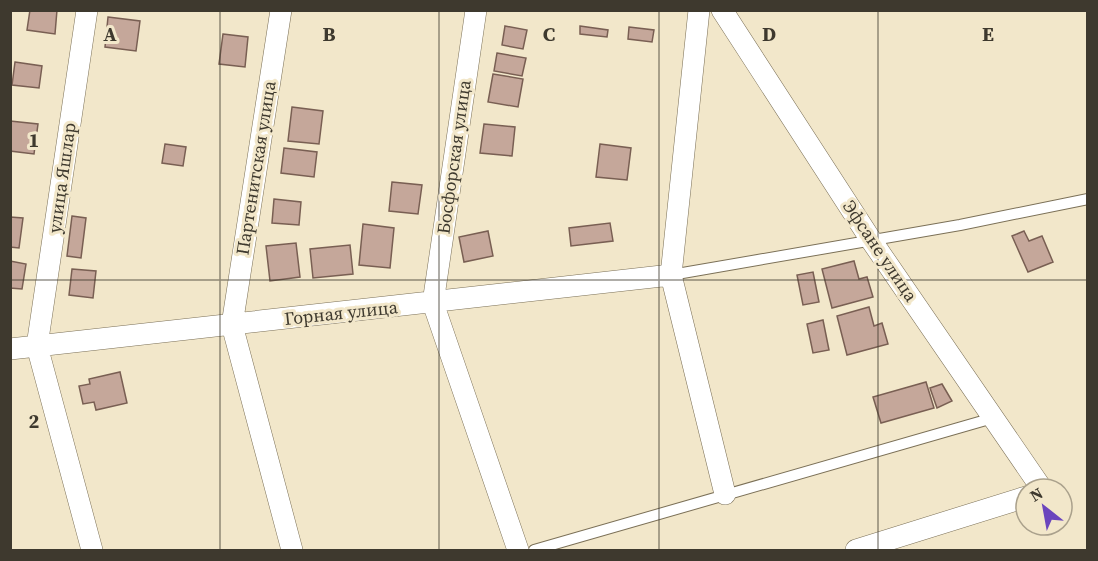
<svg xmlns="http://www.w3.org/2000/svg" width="1098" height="561" viewBox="0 0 1098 561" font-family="'Source Serif 4',serif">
  <rect width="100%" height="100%" fill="#f2e7ca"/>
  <path fill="#c5a79a" stroke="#795f53" stroke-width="1.5" d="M30,10H57L55,34L27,30Z
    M108,17L140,21L136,51L105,47Z
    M505,26L527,30L523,49L502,45Z
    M580,26L608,30L607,37L580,34Z
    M629,27L654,30L652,42L628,39Z
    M223,34L248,37L245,67L219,64Z
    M497,53L526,58L522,76L494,71Z
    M15,62L42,66L39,88L12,85Z
    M493,74L523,79L518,107L488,102Z
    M292,107L323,111L319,144L288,141Z
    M10,121L38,124L34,154L10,151Z
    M484,124L515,127L512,156L480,153Z
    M165,144L186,147L183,166L162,163Z
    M600,144L631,148L627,180L596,177Z
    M284,148L317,152L314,177L281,173Z
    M392,182L422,185L418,214L389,211Z
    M274,199L301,202L299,225L272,223Z
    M72,216L86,218L81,258L67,256Z
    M10,217L23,218L19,248L10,247Z
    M610,223L613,241L571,246L569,228Z
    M363,224L394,228L390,268L359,265Z
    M488,231L493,256L464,262L459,237Z
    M1024,231L1029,241L1042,236L1053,262L1028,272L1012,236Z
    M296,243L300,277L270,281L266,246Z
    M350,245L353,274L313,278L310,249Z
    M10,261L26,264L22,289L10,288Z
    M854,261L859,279L867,277L873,297L832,308L822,269Z
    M72,269L96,271L93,298L69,295Z
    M813,272L819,302L803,305L797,275Z
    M869,307L874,326L882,323L888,344L847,355L837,316Z
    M823,320L829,350L813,353L807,324Z
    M120,372L127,403L96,410L94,402L83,404L79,386L90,384L89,379Z
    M926,382L934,408L881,423L873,397Z
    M942,384L952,401L937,408L930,388Z"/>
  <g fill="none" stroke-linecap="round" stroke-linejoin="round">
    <g stroke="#7b7057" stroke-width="12">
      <path id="lane" d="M671,275L960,225L1088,199
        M534,550L993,418"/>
    </g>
    <g stroke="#7b7057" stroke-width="22">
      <path id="street" d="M87,10L37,346L92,550
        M281,10L232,325L292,550
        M476,10L433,303L518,550
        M699,10L671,275L725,494
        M722,10L871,240L1042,489
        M10,349L671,275
        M856,550L1026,497"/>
    </g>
    <use href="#lane" stroke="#fff" stroke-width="10"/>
    <use href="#street" stroke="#fff" stroke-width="21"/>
  </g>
  <path fill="none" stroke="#3e392e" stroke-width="1.5" stroke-opacity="0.55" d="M220,10V550M439,10V550M659,10V550M878,10V550M10,280H1088"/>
  <g text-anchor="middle" stroke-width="6" stroke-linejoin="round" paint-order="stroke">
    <g font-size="18" fill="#3e392e" stroke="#f2e7ca">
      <text transform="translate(454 157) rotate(-82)" y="6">Босфорская улица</text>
      <text transform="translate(256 168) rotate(-81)" y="6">Партенитская улица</text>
      <text transform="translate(62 178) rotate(-82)" y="6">улица Яшлар</text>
      <text transform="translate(880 251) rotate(56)" y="6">Эфсане улица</text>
      <text transform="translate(341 313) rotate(-6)" y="6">Горная улица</text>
    </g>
  </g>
  <g font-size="20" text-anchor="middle" font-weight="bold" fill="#3e392e" stroke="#f2e7ca" stroke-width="6" stroke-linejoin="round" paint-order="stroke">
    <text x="110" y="41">A</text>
    <text x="329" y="41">B</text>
    <text x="549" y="41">C</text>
    <text x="769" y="41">D</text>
    <text x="988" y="41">E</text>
    <text x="34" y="147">1</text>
    <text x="34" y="428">2</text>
  </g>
  <rect width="1098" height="561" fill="none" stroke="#3e392e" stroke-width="24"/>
  <g transform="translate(1044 507) rotate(329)"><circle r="28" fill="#f2e7ca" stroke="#aaa18c" stroke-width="1.5"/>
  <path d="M0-4.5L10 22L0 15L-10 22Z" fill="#6b45bd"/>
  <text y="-9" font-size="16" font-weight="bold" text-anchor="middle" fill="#3e392e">N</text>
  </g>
</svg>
